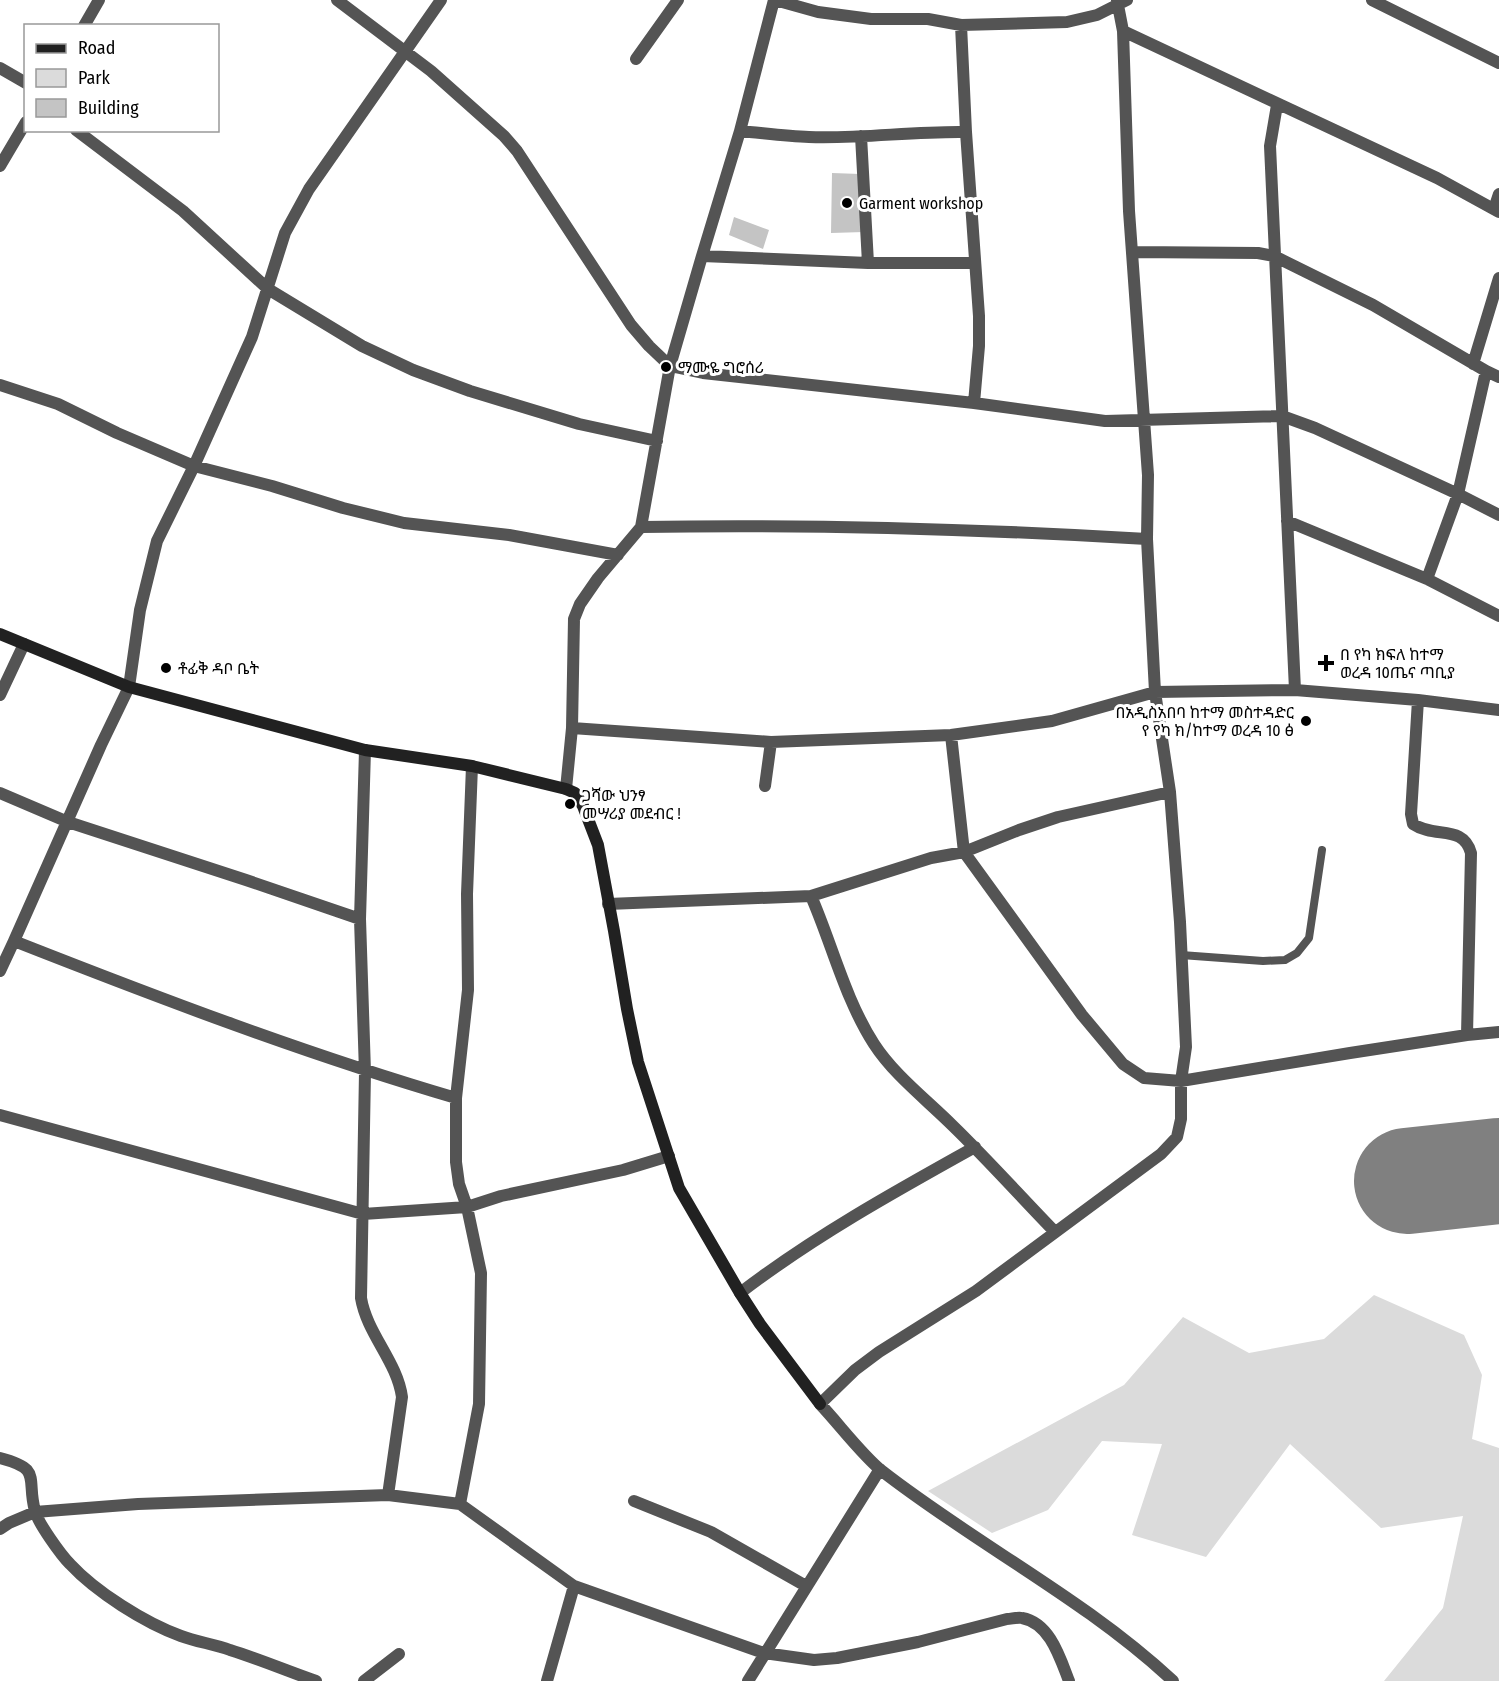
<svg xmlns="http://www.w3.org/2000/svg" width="1499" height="1681" viewBox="0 0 1499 1681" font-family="'Fira Sans Condensed','Noto Sans Ethiopic',sans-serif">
  <rect width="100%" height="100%" fill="#fff"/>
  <path fill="#dbdbdb" d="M1374,1295L1464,1335L1482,1375L1472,1439L1499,1448V1681H1384L1443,1608L1463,1516L1381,1528L1290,1444L1206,1557L1132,1535L1162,1444L1102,1441L1048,1510L992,1533L928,1491L1124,1385L1183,1317L1249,1353L1324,1339Z"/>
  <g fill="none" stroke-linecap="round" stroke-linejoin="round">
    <path stroke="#808080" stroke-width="106" d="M1407,1181L1499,1171"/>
  </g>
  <path fill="#c4c4c4" d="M832,173L860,174L864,232L831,233Z
    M734,217L769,230L763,249L729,235Z"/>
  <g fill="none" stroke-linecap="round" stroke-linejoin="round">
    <path stroke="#545454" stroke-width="8" d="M1181,955L1263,961L1285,960L1297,953L1309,938L1322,850"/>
    <path stroke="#545454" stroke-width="12" d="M337,0L431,71L504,136L517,151L631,325L649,346L670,366L703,373L974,403L979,346V316L966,132L961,25
      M441,0L309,189L285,233L252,337L194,466L157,541L140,610L129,687L101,745L14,941C159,998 306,1054 456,1098
      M774,0L740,131L702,256L868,263H975
      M775,0L818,12L871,19H928L961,25L1067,22L1097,15L1127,0
      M1117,0L1123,31L1129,211L1148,475L1147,539L1155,692L1170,792L1180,922L1186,1047L1181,1081V1119L1177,1137L1161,1154L976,1291L879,1352L855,1370L820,1404C839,1424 862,1455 882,1471C977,1545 1085,1599 1173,1681
      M1372,0L1499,63
      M84,26L99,0
      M1123,31L1437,178L1499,212
      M636,59L678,0
      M0,68L26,83
      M1277,105L1270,146L1295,690
      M76,130L183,211L268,289L362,346L413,370L470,391L579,424L657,441
      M740,131C763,133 786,136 809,137C861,139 913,131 966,132
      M861,136L868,263
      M0,166L26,122
      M1494,209L1499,194
      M1132,252L1258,253L1274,256L1373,305L1486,371
      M1473,364L1499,278
      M0,385L58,404L117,433L194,466L272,486L343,508L404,523L509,535L618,555
      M974,403L1105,421L1282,416L1315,428L1458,494L1486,371L1499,377
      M1499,515L1458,494L1427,579L1499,616
      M1287,521L1427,579
      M641,527C810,524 979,529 1147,539
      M0,695L24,644
      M1418,700L1411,814L1413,824C1435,839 1463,824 1471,853L1467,1035
      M572,728L771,742L951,735L1052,721L1155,692L1295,690L1418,700L1499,710
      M951,735L964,852L1019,830L1058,817L1170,792
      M365,750L360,919L365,1072L361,1298C367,1334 397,1361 402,1397L388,1495L460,1504
      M472,766L467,894L468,990L456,1098V1162L459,1184L467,1207L481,1273L479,1404L460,1504L574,1586L764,1653L814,1660L837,1658L918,1642L1007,1619C1011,1619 1018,1617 1022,1618C1050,1623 1060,1658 1069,1681
      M765,786L771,742
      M566,789L572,728L574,619L580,604L598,578L641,527L670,366L702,256
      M0,793L68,822L246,880L360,919
      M811,896C832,944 845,999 874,1044C894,1075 927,1100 953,1126C988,1160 1021,1197 1055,1232
      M608,904L811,896L931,858L964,852L1082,1015L1123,1064L1144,1078L1181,1081L1350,1053L1467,1035L1499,1032
      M0,971L14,941
      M0,1115L363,1214L467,1207L501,1196L623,1170L669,1156
      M740,1293C813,1237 894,1192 975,1147
      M0,1458C43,1469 26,1478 35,1511C38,1523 61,1555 70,1564C96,1592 145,1623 181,1636C197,1642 214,1644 230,1650C259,1659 287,1671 316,1681
      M634,1501L711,1532L806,1586
      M0,1529L9,1523L35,1512L138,1504L388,1495
      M364,1681L399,1654
      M547,1681L574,1586
      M748,1681L880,1469"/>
    <path stroke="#212121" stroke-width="12" d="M0,634L129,687L365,750L472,766L566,789L575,793L583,806L598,845L614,931L627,1009L638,1062L679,1188L740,1293L760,1324L820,1404"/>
  </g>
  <g fill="#000" stroke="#fff" stroke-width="2">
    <circle cx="847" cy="203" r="6"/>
    <circle cx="666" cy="367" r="6"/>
    <path d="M1323 654h6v6h6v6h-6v6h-6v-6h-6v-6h6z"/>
    <circle cx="166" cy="668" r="6"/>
    <circle cx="1306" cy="721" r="6"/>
    <circle cx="570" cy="804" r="6"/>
  </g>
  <g text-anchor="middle" stroke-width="6" stroke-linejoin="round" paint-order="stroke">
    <g font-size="16" fill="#000" stroke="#fff" text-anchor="start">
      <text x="859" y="209">Garment workshop</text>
      <text x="678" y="373">ማሙዬ ግሮሰሪ</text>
      <text x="1340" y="660">በ የካ ክፍለ ከተማ<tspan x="1340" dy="18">ወረዳ 10ጤና ጣቢያ</tspan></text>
      <text x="178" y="674">ቶፊቅ ዳቦ ቤት</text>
      <text x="1294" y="718" text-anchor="end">በአዲስአበባ ከተማ መስተዳድር<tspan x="1294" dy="18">የ የካ ክ/ከተማ ወረዳ 10 ፅ</tspan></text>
      <text x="582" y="801">ጋሻው ህንፃ<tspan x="582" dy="18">መሣሪያ መደብር !</tspan></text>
    </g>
  </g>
  <rect x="24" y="24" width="195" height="108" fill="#ffffff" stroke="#999999" stroke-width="1.5"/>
  <rect x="36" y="44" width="30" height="9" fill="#212121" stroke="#999999" stroke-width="1.5"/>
  <text x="78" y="54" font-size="18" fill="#000000">Road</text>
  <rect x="36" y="69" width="30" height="18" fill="#dbdbdb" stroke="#999999" stroke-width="1.5"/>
  <text x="78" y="84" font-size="18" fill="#000000">Park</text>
  <rect x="36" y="99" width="30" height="18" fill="#c4c4c4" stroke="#999999" stroke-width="1.5"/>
  <text x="78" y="114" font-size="18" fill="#000000">Building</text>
</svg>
